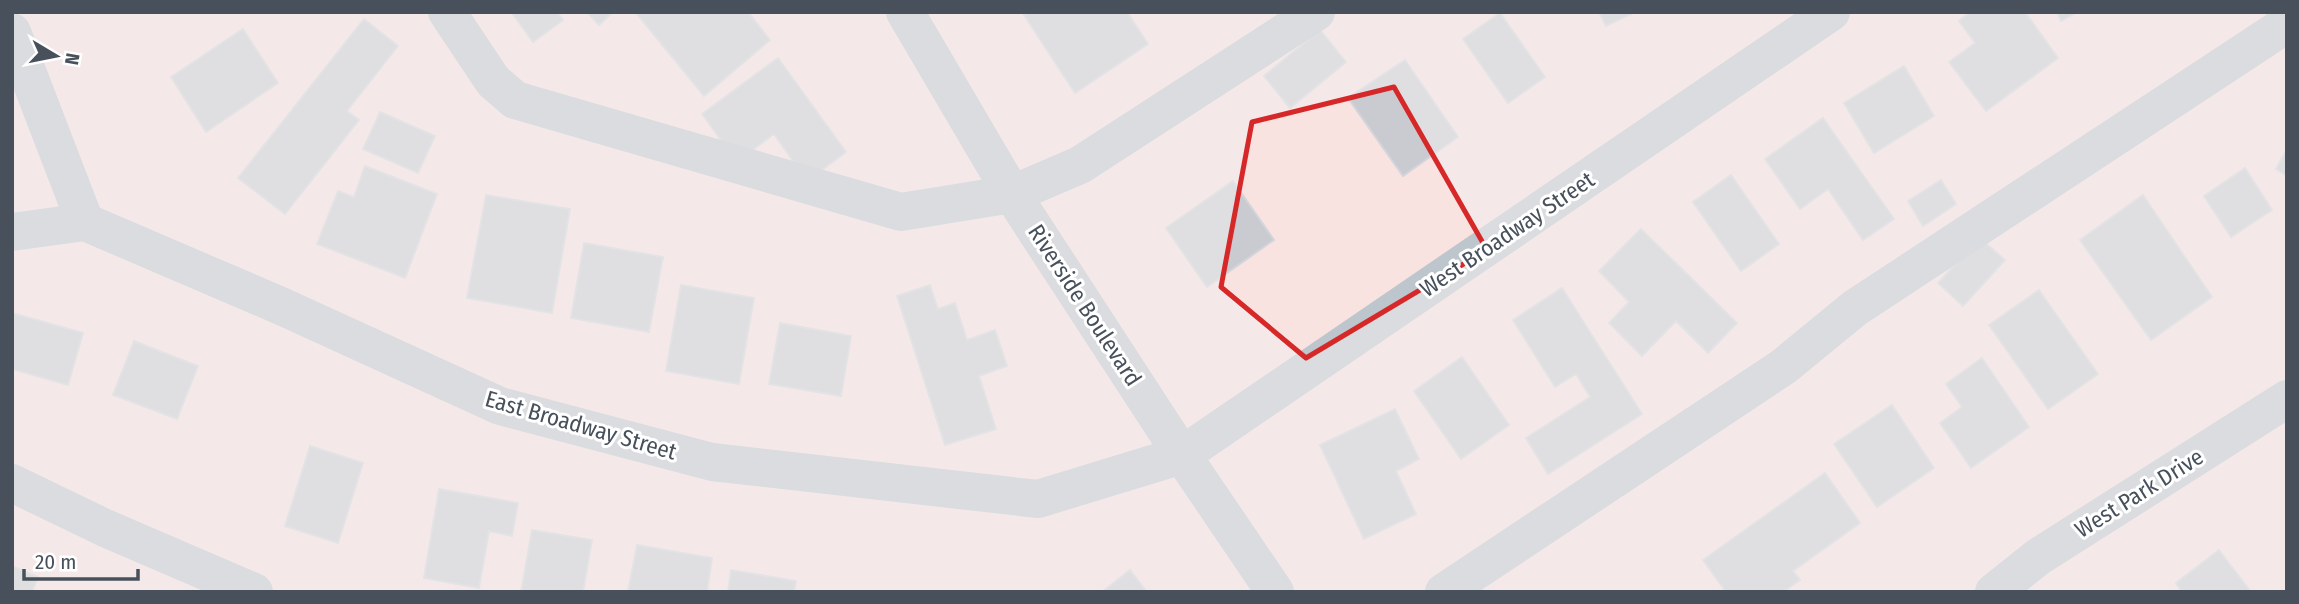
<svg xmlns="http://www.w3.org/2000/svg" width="2299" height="604" viewBox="0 0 2299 604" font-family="'Fira Sans Condensed',sans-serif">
  <rect width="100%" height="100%" fill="#f1efef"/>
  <path fill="#f9e3e0" d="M12,12H2287V592H12Z"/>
  <path fill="#c9cbd1" stroke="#d3d5da" stroke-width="2" d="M557,12L563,20L533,42L512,13Z
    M587,12H613L599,25Z
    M639,12H748L770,40L704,96L637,14Z
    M1022,12H1127L1148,44L1075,93Z
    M1599,12H1635L1606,26Z
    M1970,12H2025L2058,58L1986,111L1949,62L1975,43L1959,21Z
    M2057,12H2077L2061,21Z
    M1500,13L1545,77L1508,103L1463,39Z
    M364,19L398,46L347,111L359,120L285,214L238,178Z
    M243,29L278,83L206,132L171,77Z
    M1320,30L1346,62L1290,108L1264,76Z
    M778,58L846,152L807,181L774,134L737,162L702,114Z
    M1405,60L1458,137L1403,176L1348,98Z
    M1904,66L1934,116L1874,153L1844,103Z
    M380,112L435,136L418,173L363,149Z
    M1823,118L1894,219L1863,240L1828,189L1800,209L1765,159Z
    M2287,149V176L2276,169Z
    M365,166L437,194L405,278L317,244L338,191L354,197Z
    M2245,168L2272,210L2231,237L2204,196Z
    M1731,175L1779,244L1741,271L1693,202Z
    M1941,180L1956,204L1923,226L1908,201Z
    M1233,181L1274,240L1207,287L1166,228Z
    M486,195L570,209L552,313L467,298Z
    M2143,195L2212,297L2151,340L2080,240Z
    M1641,229L1737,323L1708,353L1676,321L1642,356L1609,323L1629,302L1599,271Z
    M1980,238L2005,260L1963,306L1938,283Z
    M584,243L663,257L649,332L571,318Z
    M681,285L754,298L739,384L666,371Z
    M930,285L938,309L955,303L967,340L995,330L1007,366L979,376L996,429L945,445L897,296Z
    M1562,288L1642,414L1548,474L1526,438L1590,397L1576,374L1555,387L1513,320Z
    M2039,290L2098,374L2048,409L1989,325Z
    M12,313L83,333L68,385L12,369Z
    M780,323L851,336L841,396L769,384Z
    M134,341L198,366L177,419L113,395Z
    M1462,357L1509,425L1461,459L1414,391Z
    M1982,358L2029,427L1971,468L1940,423L1962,407L1946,384Z
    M1892,405L1934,468L1877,507L1834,444Z
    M1395,409L1419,459L1396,471L1416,514L1364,539L1320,445Z
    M310,446L363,463L338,543L285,526Z
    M1825,473L1860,523L1793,571L1800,580L1783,592H1726L1703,560Z
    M439,489L518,503L512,536L489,531L479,588L424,578Z
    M532,530L592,540L583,592H521Z
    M637,545L712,558L707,592H628Z
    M2219,550L2251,592H2182L2176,583Z
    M12,566L38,577L32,592H12Z
    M731,570L796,581L794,592H728Z
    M1130,570L1147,592H1102Z"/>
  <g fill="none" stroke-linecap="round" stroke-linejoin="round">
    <path stroke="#bec6cd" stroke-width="38" d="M447,12L493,81L515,100L901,212L1012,194L1080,165L1316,12
      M905,12L1012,194L1182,455L1275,592
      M12,32L85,222L281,306L500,406L712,462L1038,499L1182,455L1831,12
      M12,232L85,222
      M12,483L105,528L254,592
      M1444,592L1783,367L1855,308L2287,24
      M1994,592L2038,557L2287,399"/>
  </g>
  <path d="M0 0H2299V604H0ZM1394,87L1487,250L1306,358L1221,287L1252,122Z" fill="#f1efef" fill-opacity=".55" fill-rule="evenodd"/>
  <path fill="none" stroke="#d62828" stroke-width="5" stroke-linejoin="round" d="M1394,87L1487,250L1306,358L1221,287L1252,122Z"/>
  <g text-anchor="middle" stroke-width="6" stroke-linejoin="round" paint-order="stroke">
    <g font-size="23" fill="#48515b" stroke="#fff">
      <text transform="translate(1507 234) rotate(-34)" y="8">West Broadway Street</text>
      <text transform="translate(1085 305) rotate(57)" y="8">Riverside Boulevard</text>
      <text transform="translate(581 425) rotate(16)" y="8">East Broadway Street</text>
      <text transform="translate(2139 493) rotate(-32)" y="8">West Park Drive</text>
    </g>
  </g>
  <rect width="2299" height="604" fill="none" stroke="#48515b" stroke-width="28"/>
  <g transform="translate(56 56) rotate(100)" stroke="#ffffff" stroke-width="5" paint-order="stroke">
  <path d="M0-5L12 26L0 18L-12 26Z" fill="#48515b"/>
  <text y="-10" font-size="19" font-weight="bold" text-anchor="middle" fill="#48515b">N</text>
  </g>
  <path d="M24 569v10h114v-10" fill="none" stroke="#48515b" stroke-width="3.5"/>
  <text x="35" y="569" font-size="21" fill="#48515b" stroke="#ffffff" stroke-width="5" paint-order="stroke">20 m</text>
</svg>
